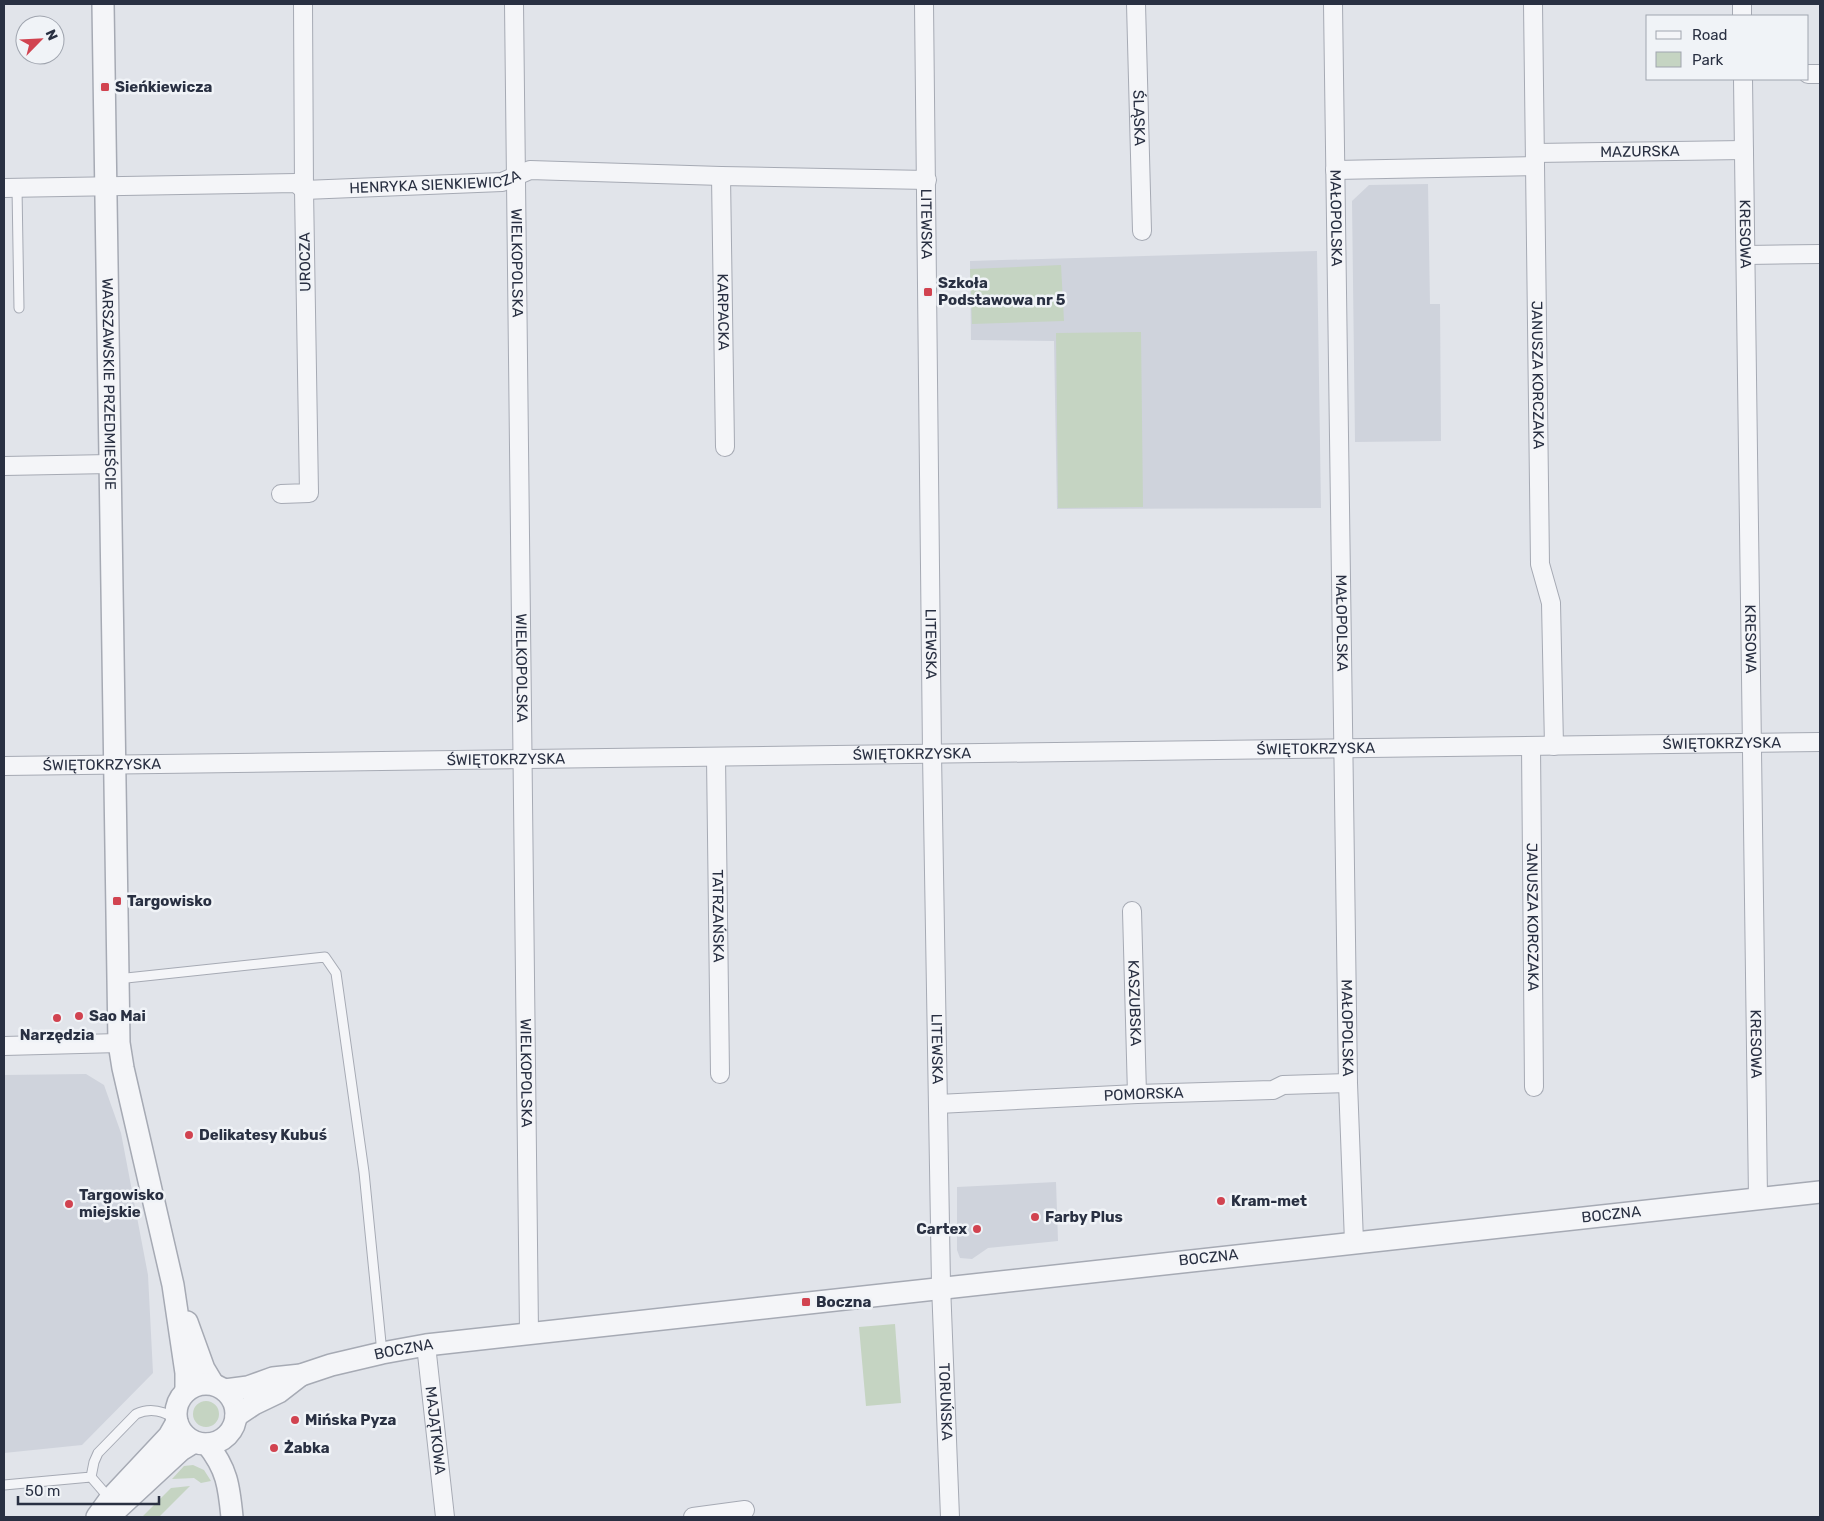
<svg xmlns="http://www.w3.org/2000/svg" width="1824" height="1521" viewBox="0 0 1824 1521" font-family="Rubik,sans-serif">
  <rect width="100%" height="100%" fill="#e1e4ea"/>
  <path fill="#cfd3dc" d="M1428,184L1430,304H1440L1441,441L1355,442L1352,201L1369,185Z
    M1317,251L1321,508L1057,509L1054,341L971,340L970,261Z
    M86,1074L104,1085L121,1133L148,1275L153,1373L82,1445L4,1453V1075Z
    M1056,1182L1058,1241L988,1248L972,1259L960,1258L957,1250V1187Z"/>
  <path fill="#c5d4c2" d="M1061,265L1064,321L972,324L970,269Z
    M1141,332L1143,507L1058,508L1056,333Z
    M895,1324L901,1403L866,1406L859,1327Z
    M193 1414a13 13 0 1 1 26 0a13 13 0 1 1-26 0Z
    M193,1465L204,1470L211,1481L201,1483L194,1478L172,1479L184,1466Z
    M190,1486L159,1517H142L171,1488Z"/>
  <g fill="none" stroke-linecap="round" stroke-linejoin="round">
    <g stroke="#a6aab4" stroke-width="11">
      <path id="service" d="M17,188L19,308
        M117,979L325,957L336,973L364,1172L382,1353
        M91,1477L94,1462L98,1453L136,1414C151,1407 164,1411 177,1420
        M4,1485L91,1477L110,1499"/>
    </g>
    <g stroke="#a6aab4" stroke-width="20">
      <g id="minor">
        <path id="s1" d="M514,4L529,1332"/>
        <path id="s2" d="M924,4L932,754L941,1285L950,1517"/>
        <path id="s3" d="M1136,4L1142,231"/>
        <path id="s4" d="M1333,4L1348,1083L1354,1242"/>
        <path id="s5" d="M1533,4L1540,564L1551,603L1554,746"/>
        <path d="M1742,4V16"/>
        <path d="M1808,74H1820"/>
        <path id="s6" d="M1743,79L1758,1198"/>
        <path id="s7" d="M1535,153L1744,150"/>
        <path d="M1335,170L1535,166"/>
        <path id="s8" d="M721,176L725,447"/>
        <path id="s9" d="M4,188L296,183L304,190L502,182L530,170L721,176L927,180"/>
        <path d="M1746,255L1820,254"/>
        <path d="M4,466L110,464"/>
        <path d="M281,494L309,493L304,190L303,4"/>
        <path id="s10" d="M1531,746L1534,1087"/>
        <path id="s11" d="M716,757L720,1074"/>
        <path id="s12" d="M4,766L1820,742"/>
        <path id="s13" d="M1132,911L1137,1094"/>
        <path d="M4,1046L119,1043"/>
        <path id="s14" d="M938,1104L1137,1094L1273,1090L1283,1085L1348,1083"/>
        <path id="s15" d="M426,1345L445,1517"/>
        <path d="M693,1517L745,1510"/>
      </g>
    </g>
    <g stroke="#a6aab4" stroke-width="24">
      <g id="tertiary">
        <path id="s16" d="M103,4L119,1043L123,1068L173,1285L186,1373V1391"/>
        <path d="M187,1322L204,1369L213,1384"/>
        <circle cx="206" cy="1414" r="30"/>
        <path id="s17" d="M225,1390L248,1387L273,1378L301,1375L331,1365L382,1353L426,1345C891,1290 1356,1242 1820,1192"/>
        <path d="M236,1416L254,1404L279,1392L301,1375"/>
        <path d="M207,1444C227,1469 229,1486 232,1517"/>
        <path d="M114,1512L181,1450L194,1442"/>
        <path d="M97,1517L110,1499L169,1436L177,1422"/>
      </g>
    </g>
    <use href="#service" stroke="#f4f5f8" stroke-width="9"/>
    <use href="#minor" stroke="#f4f5f8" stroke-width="18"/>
    <use href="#tertiary" stroke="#f4f5f8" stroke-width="21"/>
  </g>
  <g fill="#d14350" stroke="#f0f3f7" stroke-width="2">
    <rect x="100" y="82" width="10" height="10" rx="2.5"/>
    <rect x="923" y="287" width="10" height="10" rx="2.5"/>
    <rect x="112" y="896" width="10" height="10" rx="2.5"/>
    <circle cx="79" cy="1016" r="5"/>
    <circle cx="57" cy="1018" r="5"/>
    <circle cx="189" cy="1135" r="5"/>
    <circle cx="1221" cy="1201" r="5"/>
    <circle cx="69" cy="1204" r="5"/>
    <circle cx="1035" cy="1217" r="5"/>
    <circle cx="977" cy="1229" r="5"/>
    <rect x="801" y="1297" width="10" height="10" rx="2.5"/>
    <circle cx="295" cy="1420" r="5"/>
    <circle cx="274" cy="1448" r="5"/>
  </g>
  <g text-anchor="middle" stroke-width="5" stroke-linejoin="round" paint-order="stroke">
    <g font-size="15" font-weight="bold" fill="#293042" stroke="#f0f3f7" text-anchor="start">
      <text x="115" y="92">Sieńkiewicza</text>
      <text x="938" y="288">Szkoła<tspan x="938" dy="17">Podstawowa nr 5</tspan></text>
      <text x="127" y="906">Targowisko</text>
      <text x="89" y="1021">Sao Mai</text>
      <text x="57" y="1040" text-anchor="middle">Narzędzia</text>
      <text x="199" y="1140">Delikatesy Kubuś</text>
      <text x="79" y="1200">Targowisko<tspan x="79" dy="17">miejskie</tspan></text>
      <text x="1231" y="1206">Kram-met</text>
      <text x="1045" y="1222">Farby Plus</text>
      <text x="967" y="1234" text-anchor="end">Cartex</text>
      <text x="816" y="1307">Boczna</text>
      <text x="305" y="1425">Mińska Pyza</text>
      <text x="284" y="1453">Żabka</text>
    </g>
    <g font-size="15" fill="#293042" stroke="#f0f3f7">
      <text dy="5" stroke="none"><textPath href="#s3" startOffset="114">ŚLĄSKA</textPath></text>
      <text dy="5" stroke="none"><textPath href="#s7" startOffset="105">MAZURSKA</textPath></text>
      <text dy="5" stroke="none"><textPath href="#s9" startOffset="434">HENRYKA SIENKIEWICZA</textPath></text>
      <text dy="5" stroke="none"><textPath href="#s4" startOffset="214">MAŁOPOLSKA</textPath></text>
      <text dy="5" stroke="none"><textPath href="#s2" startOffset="220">LITEWSKA</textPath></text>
      <text dy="5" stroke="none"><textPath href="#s6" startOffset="155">KRESOWA</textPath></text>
      <text transform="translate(305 262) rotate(-91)" y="5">UROCZA</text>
      <text dy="5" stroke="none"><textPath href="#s1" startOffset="259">WIELKOPOLSKA</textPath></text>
      <text dy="5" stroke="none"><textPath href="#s8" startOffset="136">KARPACKA</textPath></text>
      <text dy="5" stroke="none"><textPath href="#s5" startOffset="371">JANUSZA KORCZAKA</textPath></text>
      <text dy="5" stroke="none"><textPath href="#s16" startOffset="380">WARSZAWSKIE PRZEDMIEŚCIE</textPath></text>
      <text dy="5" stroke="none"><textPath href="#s4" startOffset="619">MAŁOPOLSKA</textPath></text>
      <text dy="5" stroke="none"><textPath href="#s6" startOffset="560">KRESOWA</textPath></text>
      <text dy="5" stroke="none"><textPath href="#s2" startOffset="640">LITEWSKA</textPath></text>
      <text dy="5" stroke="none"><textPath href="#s1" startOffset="664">WIELKOPOLSKA</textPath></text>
      <text dy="5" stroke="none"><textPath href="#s12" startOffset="1718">ŚWIĘTOKRZYSKA</textPath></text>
      <text dy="5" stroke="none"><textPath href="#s12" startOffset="1312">ŚWIĘTOKRZYSKA</textPath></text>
      <text dy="5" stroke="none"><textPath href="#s12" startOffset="908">ŚWIĘTOKRZYSKA</textPath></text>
      <text dy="5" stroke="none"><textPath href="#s12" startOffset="502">ŚWIĘTOKRZYSKA</textPath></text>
      <text dy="5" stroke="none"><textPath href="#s12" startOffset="98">ŚWIĘTOKRZYSKA</textPath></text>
      <text dy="5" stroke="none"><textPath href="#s11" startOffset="159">TATRZAŃSKA</textPath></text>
      <text dy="5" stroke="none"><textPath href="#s10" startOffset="171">JANUSZA KORCZAKA</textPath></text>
      <text dy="5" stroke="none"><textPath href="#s13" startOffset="92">KASZUBSKA</textPath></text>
      <text dy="5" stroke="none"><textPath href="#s4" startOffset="1024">MAŁOPOLSKA</textPath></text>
      <text dy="5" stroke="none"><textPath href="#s6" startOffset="965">KRESOWA</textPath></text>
      <text dy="5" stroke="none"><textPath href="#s2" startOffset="1045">LITEWSKA</textPath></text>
      <text dy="5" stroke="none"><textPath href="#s1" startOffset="1069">WIELKOPOLSKA</textPath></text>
      <text dy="5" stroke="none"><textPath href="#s14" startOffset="206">POMORSKA</textPath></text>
      <text dy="5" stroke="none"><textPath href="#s17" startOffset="1399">BOCZNA</textPath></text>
      <text dy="5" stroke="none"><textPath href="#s17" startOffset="994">BOCZNA</textPath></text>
      <text dy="5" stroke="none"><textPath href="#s17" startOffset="184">BOCZNA</textPath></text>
      <text dy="5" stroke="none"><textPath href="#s2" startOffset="1398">TORUŃSKA</textPath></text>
      <text dy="5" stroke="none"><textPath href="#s15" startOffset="86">MAJĄTKOWA</textPath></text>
    </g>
  </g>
  <rect width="1824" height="1521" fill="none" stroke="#293042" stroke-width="10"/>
  <rect x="1646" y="15" width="162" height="65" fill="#f0f3f7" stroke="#a0a5af"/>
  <rect x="1656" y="31" width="25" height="8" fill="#f4f5f8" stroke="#a0a5af"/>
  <text x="1692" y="40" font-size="15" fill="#293042">Road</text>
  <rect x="1656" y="52" width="25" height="15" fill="#c5d4c2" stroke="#a0a5af"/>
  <text x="1692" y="65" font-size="15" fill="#293042">Park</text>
  <g transform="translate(40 40) rotate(66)"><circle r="24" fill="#f0f3f7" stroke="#a0a5af"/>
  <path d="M0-4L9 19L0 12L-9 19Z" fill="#d14350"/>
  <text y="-8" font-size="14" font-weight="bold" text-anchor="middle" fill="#293042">N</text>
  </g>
  <path d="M18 1496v8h141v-8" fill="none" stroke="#293042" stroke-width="2.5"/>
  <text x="25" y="1496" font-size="15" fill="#293042" stroke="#f0f3f7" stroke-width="4" paint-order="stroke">50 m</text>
</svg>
